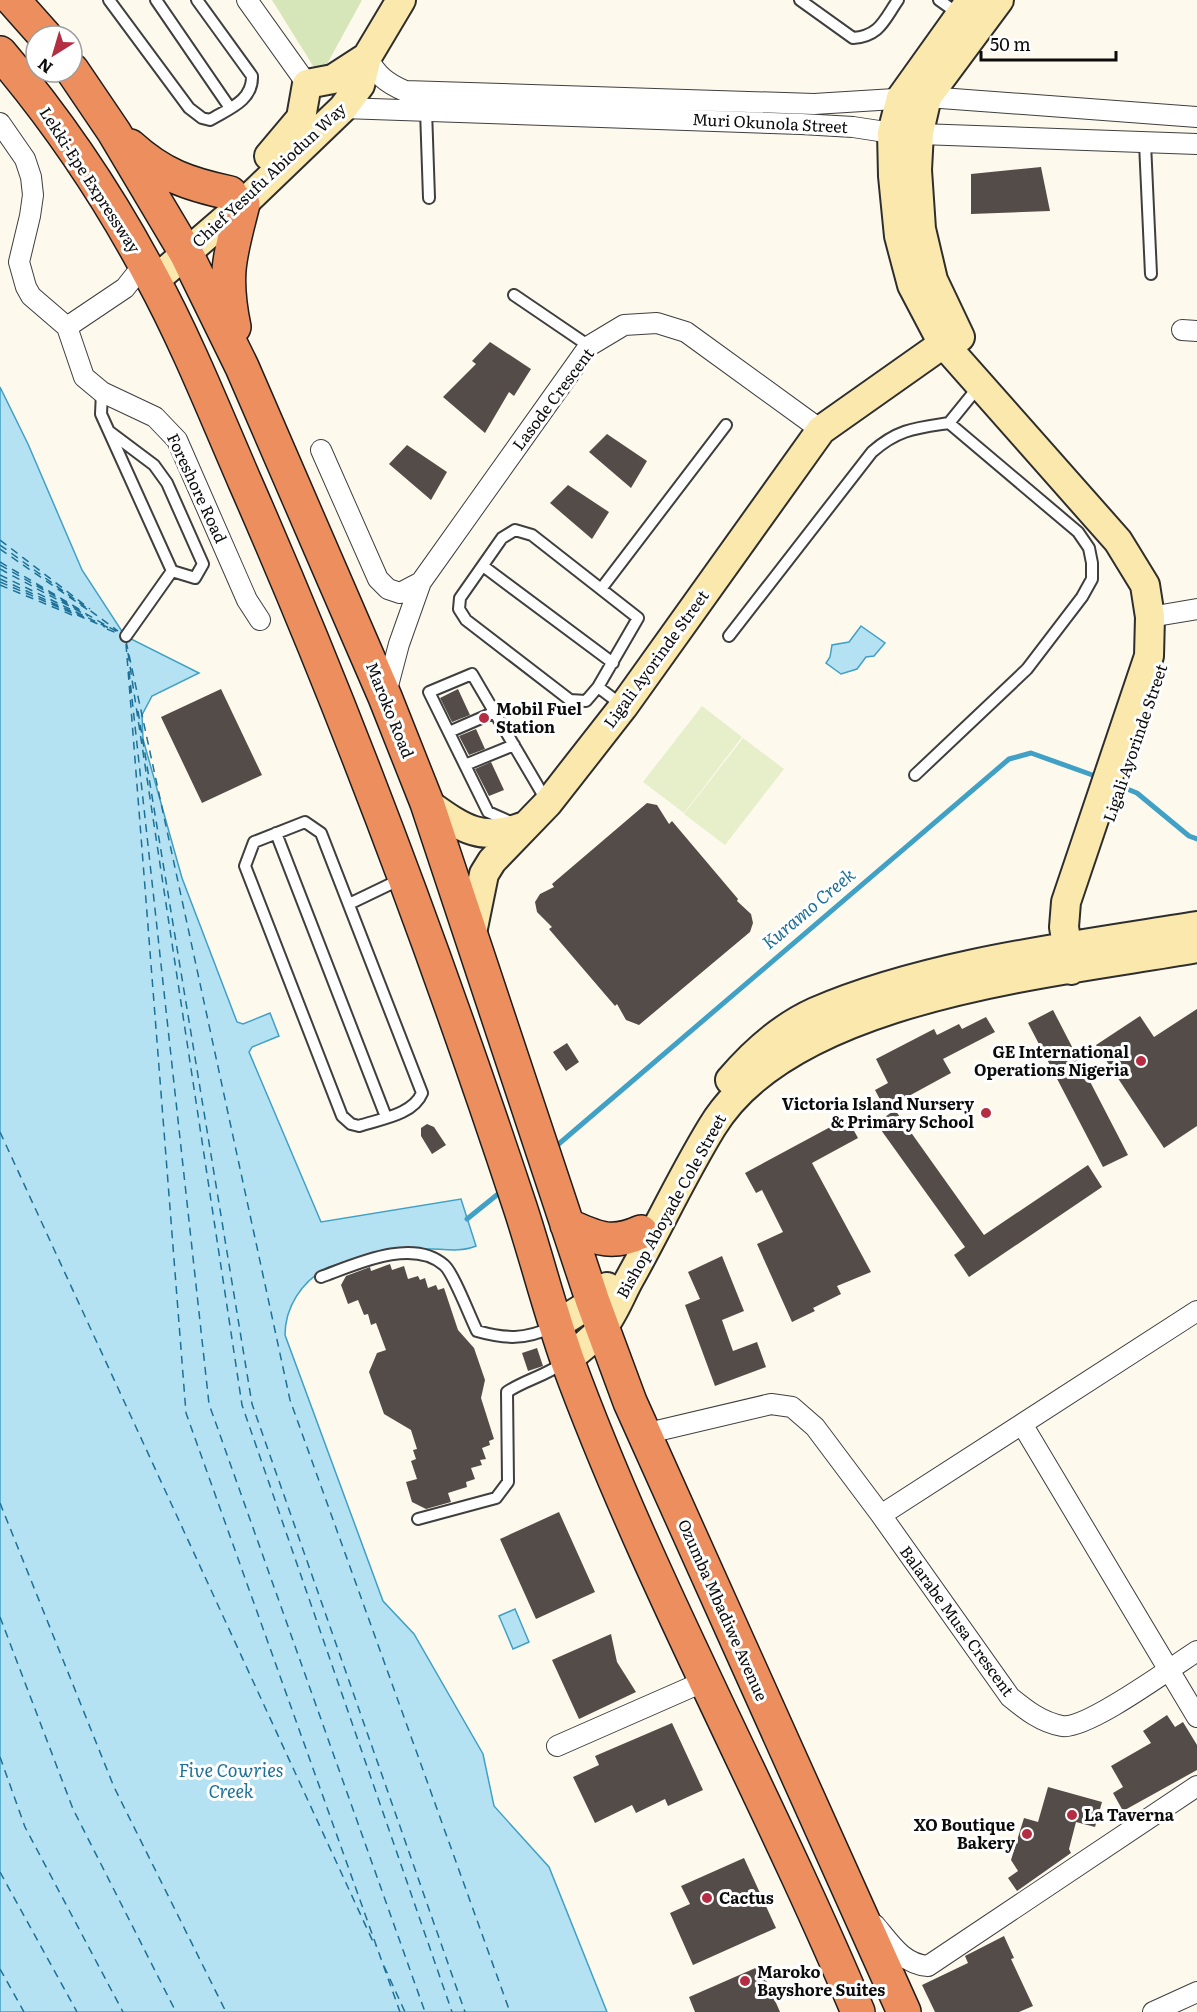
<svg xmlns="http://www.w3.org/2000/svg" width="1197" height="2012" viewBox="0 0 1197 2012" font-family="Literata,serif">
  <rect width="100%" height="100%" fill="#fef9ed"/>
  <path fill="#d6e6b9" d="M272,0H362L320,77Z"/>
  <path fill="#e6eeca" d="M702,706L742,737L684,813L643,782Z
    M743,738L784,769L725,845L684,814Z"/>
  <path fill="#b5e2f2" stroke="#40a0c5" stroke-width="1.5" d="M0,387L28,444L82,570L125,636L199,673L152,696L142,715L143,739L182,878L237,1022L243,1024L270,1013L279,1036L252,1047L249,1052L321,1222L461,1199L476,1246C457,1254 437,1247 417,1249C402,1251 338,1262 327,1268C302,1281 285,1307 285,1335L383,1601L414,1634L483,1754L494,1806L549,1867L607,2012H0Z
    M861,626L885,643L874,656L866,657L857,669L841,674L826,663L830,657L832,645L849,642Z
    M515,1609L529,1642L513,1649L499,1616Z"/>
  <g fill="none" stroke-linecap="round" stroke-linejoin="round">
    <path stroke="#40a0c5" stroke-width="5" d="M1115,784L1137,793L1189,836L1197,839
      M554,1148L1009,759L1031,753L1098,777
      M467,1219L503,1190"/>
    <path stroke="#1d7097" stroke-width="1.5" stroke-dasharray="8 6" stroke-linecap="butt" d="M0,540L90,609
      M0,545L118,631
      M0,549L88,610
      M0,562L84,612
      M0,565L123,635
      M0,569L88,616
      M0,575L111,629
      M0,579L84,617
      M0,582L105,627
      M0,585L77,617
      M107,629L119,634
      M126,641L290,1400L510,2012
      M126,644L186,1413L400,2012
      M128,653L242,1405L452,2012
      M129,671L209,1404L425,2012
      M138,711L252,1404L465,2012
      M0,1132L375,1946
      M0,1503L114,1787L226,2012
      M0,1617L73,1809L176,2012
      M0,1757L25,1827L123,2012
      M0,1872L77,2012
      M384,1966L405,2012
      M0,1969L24,2012"/>
  </g>
  <path fill="#544c49" d="M1041,167L1050,211L971,214V174Z
    M490,342L531,369L514,396L509,392L485,433L443,397L476,364L472,361Z
    M607,434L647,461L631,488L589,452Z
    M407,445L447,472L431,500L389,464Z
    M568,485L609,512L592,539L550,503Z
    M221,689L262,775L202,803L161,717Z
    M458,689L470,715L452,722L440,698Z
    M476,729L485,749L469,755L459,736Z
    M491,762L504,790L489,796L475,769Z
    M647,803L657,805L669,824L672,821L738,899L737,901L751,914L753,923L750,932L639,1025L626,1020L617,1004L615,1006L549,929L552,927L537,912L535,902L540,894L554,887L552,884Z
    M1197,1009V1126L1164,1148L1096,1045L1140,1016L1154,1037Z
    M1053,1010L1128,1155L1103,1167L1028,1023Z
    M986,1017L995,1032L943,1059L951,1073L885,1109L875,1090L888,1083L876,1059L934,1029L937,1035L959,1024L962,1029Z
    M567,1043L579,1062L566,1071L553,1052Z
    M895,1110L984,1235L1088,1165L1102,1187L969,1277L954,1255L965,1247L876,1123Z
    M847,1118L858,1138L812,1163L871,1272L837,1286L841,1294L813,1308L815,1311L792,1322L757,1244L783,1232L762,1190L756,1193L745,1173Z
    M427,1124L434,1127L446,1145L432,1154L421,1136V1128Z
    M722,1256L744,1311L722,1320L733,1351L757,1342L766,1367L715,1386L685,1305L700,1299L688,1272Z
    M390,1264L392,1270L404,1266L408,1279L418,1276L420,1280L425,1278L428,1288L436,1285L438,1290L444,1288L458,1330L474,1348L485,1380L481,1398L494,1439L489,1441L490,1445L482,1448L486,1459L480,1460L482,1465L471,1468L475,1479L466,1482L467,1487L448,1493L451,1502L426,1509L412,1502L406,1482L417,1479L411,1461L416,1459L413,1450L417,1449L411,1430L384,1414L369,1372L377,1353L386,1350L376,1323L371,1325L368,1314L364,1315L358,1300L348,1304L341,1285L346,1276L370,1267L371,1271Z
    M537,1348L543,1366L528,1371L522,1353Z
    M559,1512L595,1592L536,1619L500,1539Z
    M611,1634L617,1662L636,1692L579,1719L552,1660Z
    M1167,1715L1175,1727L1183,1722L1197,1745V1770L1123,1811L1113,1793L1123,1787L1111,1766L1151,1743L1143,1731Z
    M672,1723L703,1790L668,1806L665,1799L636,1813L632,1805L595,1823L573,1777L599,1765L595,1756Z
    M1048,1787L1102,1802L1095,1827L1076,1822L1069,1849L1071,1853L1017,1891L1008,1878L1018,1871L1011,1860L1024,1818L1038,1822Z
    M744,1858L776,1928L693,1965L670,1913L690,1904L681,1886Z
    M1004,1936L1014,1958L1011,1959L1033,2006L1019,2012H935L922,1985L968,1963L965,1956Z
    M760,1966L780,2012H695L689,1997Z"/>
  <g fill="none" stroke-linecap="round" stroke-linejoin="round">
    <g stroke="#3f3f3f" stroke-width="14">
      <path id="lane" d="M109,0L189,108L202,118L210,120C228,109 253,101 252,76L197,0
        M156,0L230,108
        M800,0L853,38C880,36 884,20 898,0
        M939,0L960,15
        M426,110L429,198
        M1145,143L1151,274
        M514,295L589,346
        M102,392L101,414L172,571L126,636
        M110,432L154,465L167,483L203,564L195,578L172,571
        M515,530L532,535L638,618L598,687L586,701L570,700L466,620L459,609L460,598L502,538Z
        M483,566L613,663
        M601,589L726,425
        M729,636L872,452C898,429 916,428 949,423L979,386
        M598,687L623,706
        M449,732L495,712
        M465,765L514,745
        M915,775L1027,669L1082,597L1092,579V563L1089,548L1078,532L949,423
        M305,822L321,833L422,1093C413,1115 380,1119 359,1126L351,1124L342,1116L245,866L254,842Z
        M515,824L488,812L429,692L472,674L546,800
        M276,833L386,1117
        M349,904L401,879
        M321,1277C354,1265 412,1237 444,1265C453,1272 470,1317 477,1331C505,1339 525,1340 552,1327
        M418,1519L496,1498L508,1482L507,1392C525,1380 545,1376 563,1363"/>
    </g>
    <g stroke="#3f3f3f" stroke-width="22">
      <path id="street" d="M247,0L307,84
        M367,57C377,75 386,83 405,91L814,104L927,97L1197,117
        M343,108L801,124L853,127L892,133L1197,144
        M0,123L25,159L31,177L33,195L30,216L19,262L26,287L31,296L67,327L84,377L102,392L155,417L177,440L247,600L260,620
        M67,327L125,288L144,264
        M1182,330L1197,331
        M321,450L378,579L388,589L400,593L421,582L589,346L624,325L657,323L686,332L821,430
        M1150,617L1197,609
        M385,697L399,644L421,582
        M1022,1424L1197,1717
        M644,1434L771,1404L792,1407L815,1427L881,1515L1010,1697C1026,1710 1041,1722 1062,1726C1087,1730 1172,1667 1197,1651
        M881,1515L1197,1311
        M557,1746L705,1681
        M875,1925C891,1944 903,1964 928,1966L1197,1786
        M1153,2012L1197,1992"/>
    </g>
    <g stroke="#2e2e2e" stroke-width="32">
      <path id="secondary" d="M971,0L901,98L892,133L893,176L899,236L912,285L942,342L1118,541L1145,585L1150,617L1149,656L1066,902L1064,927L1071,970
        M269,156L301,118L307,84L333,79L367,57
        M154,281L243,204L343,108L360,85L367,57L401,0
        M960,337L933,280L921,229L917,170L919,132L927,97L999,0
        M427,803C461,827 480,843 522,827
        M472,933L484,874L492,861L548,803L623,707L821,430L957,334
        M730,1080C753,1053 782,1027 815,1012C928,963 1075,946 1197,926
        M556,1325L593,1302L607,1287
        M567,1360C578,1350 591,1341 601,1330C613,1316 621,1294 630,1278C658,1228 682,1176 712,1127C792,995 1057,973 1197,948"/>
    </g>
    <g stroke="#1d1d1d" stroke-width="36">
      <path id="highway" d="M13,0L45,36
        M0,53C58,121 109,197 151,276C187,342 215,413 245,482C349,719 439,962 520,1207C537,1259 550,1311 568,1362C650,1585 766,1793 858,2012
        M72,70L114,132L186,253L242,367L385,697L427,803L593,1302L630,1402L904,2012
        M130,146C162,175 188,184 230,193
        M234,327C223,274 230,255 243,204
        M567,1225C597,1238 610,1246 641,1232"/>
    </g>
    <use href="#lane" stroke="#fff" stroke-width="10"/>
    <use href="#street" stroke="#fff" stroke-width="20"/>
    <use href="#secondary" stroke="#fae8ac" stroke-width="28"/>
    <use href="#highway" stroke="#ec8e5d" stroke-width="33"/>
  </g>
  <g fill="#b42d43" stroke="#fff" stroke-width="2">
    <circle cx="484" cy="718" r="6"/>
    <circle cx="1141" cy="1061" r="6"/>
    <circle cx="986" cy="1113" r="6"/>
    <circle cx="1072" cy="1815" r="6"/>
    <circle cx="1027" cy="1834" r="6"/>
    <circle cx="707" cy="1898" r="6"/>
    <circle cx="745" cy="1981" r="6"/>
  </g>
  <g text-anchor="middle" stroke-width="6" stroke-linejoin="round" paint-order="stroke">
    <g font-size="16" fill="#0c0c0c" stroke="#fff">
      <text transform="translate(770 123) rotate(3)" y="6">Muri Okunola Street</text>
      <text transform="translate(269 175) rotate(-43)" y="6">Chief Yesufu Abiodun Way</text>
      <text transform="translate(90 180) rotate(57)" y="6">Lekki-Epe Expressway</text>
      <text transform="translate(553 399) rotate(-53)" y="6">Lasode Crescent</text>
      <text transform="translate(197 488) rotate(65)" y="6">Foreshore Road</text>
      <text transform="translate(656 659) rotate(-54)" y="6">Ligali Ayorinde Street</text>
      <text transform="translate(390 710) rotate(68)" y="6">Maroko Road</text>
      <text transform="translate(1135 743) rotate(-71)" y="6">Ligali Ayorinde Street</text>
      <text transform="translate(671 1206) rotate(-61)" y="6">Bishop Aboyade Cole Street</text>
      <text transform="translate(723 1610) rotate(66)" y="6">Ozumba Mbadiwe Avenue</text>
      <text transform="translate(957 1621) rotate(54)" y="6">Balarabe Musa Crescent</text>
    </g>
    <g font-size="16" font-weight="bold" fill="#0c0c0c" stroke="#fff" text-anchor="start">
      <text x="496" y="715">Mobil Fuel<tspan x="496" dy="18">Station</tspan></text>
      <text x="1129" y="1058" text-anchor="end">GE International<tspan x="1129" dy="18">Operations Nigeria</tspan></text>
      <text x="974" y="1110" text-anchor="end">Victoria Island Nursery<tspan x="974" dy="18">&amp; Primary School</tspan></text>
      <text x="1084" y="1821">La Taverna</text>
      <text x="1015" y="1831" text-anchor="end">XO Boutique<tspan x="1015" dy="18">Bakery</tspan></text>
      <text x="719" y="1904">Cactus</text>
      <text x="757" y="1978">Maroko<tspan x="757" dy="18">Bayshore Suites</tspan></text>
    </g>
    <g font-size="18" font-style="italic" fill="#1d7097" stroke="#fff">
      <text transform="translate(809 909) rotate(-40)" y="6">Kuramo Creek</text>
      <text x="231" y="1777">Five Cowries<tspan x="231" dy="21">Creek</tspan></text>
    </g>
  </g>
  <g transform="translate(54 54) rotate(217)"><circle r="28" fill="#ffffff" stroke="#9e9e9e" stroke-width="1.5"/>
  <path d="M0-4.5L10 22L0 15L-10 22Z" fill="#b42d43"/>
  <text y="-9" font-size="16" font-weight="bold" text-anchor="middle" fill="#0c0c0c">N</text>
  </g>
  <path d="M981 51v9h135v-9" fill="none" stroke="#0c0c0c" stroke-width="3"/>
  <text x="990" y="51" font-size="18" fill="#0c0c0c" stroke="#ffffff" stroke-width="4.5" paint-order="stroke">50 m</text>
</svg>
